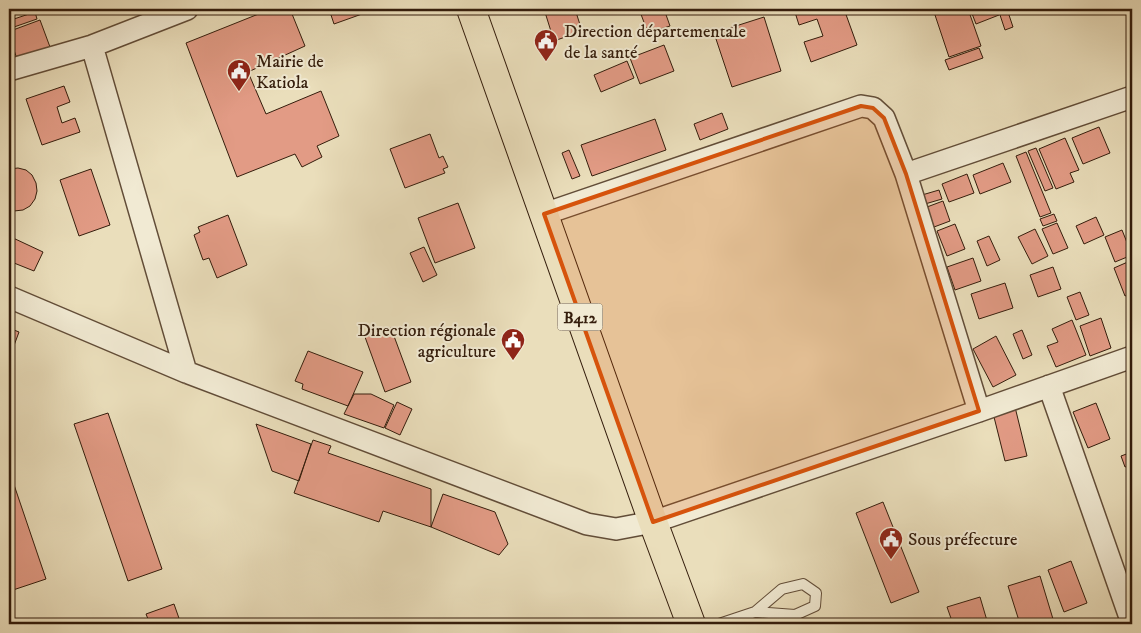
<svg xmlns="http://www.w3.org/2000/svg" width="1141" height="633" viewBox="0 0 1141 633" font-family="'IM FELL DW Pica',serif">
  <rect width="100%" height="100%" fill="#eadebb"/>
  <filter id="stains"><feTurbulence type="fractalNoise" baseFrequency=".004" numOctaves="4"/><feColorMatrix values="0 0 0 0 .2 0 0 0 0 .09 0 0 0 0 .02 0 0 0 .5 -.17"/></filter>
  <radialGradient id="worn" r=".72"><stop offset=".6" stop-color="#630" stop-opacity="0"/><stop offset="1" stop-color="#630" stop-opacity=".3"/></radialGradient>
  <path fill="#e29b85" stroke="#341d0c" d="M271,9H290L305,46L248,72L266,114L321,91L339,136L317,146L322,157L302,167L295,154L237,177L186,43Z
    M329,9H376L334,24Z
    M544,9H575L582,31L554,41Z
    M639,9H664L670,26L648,33Z
    M794,9H844L857,45L811,62L804,42L823,36L817,19L799,25Z
    M933,9H968L981,46L949,57Z
    M978,9H997L999,15L976,24L971,11Z
    M998,9H1007L1013,27L1005,30Z
    M35,12L37,19L14,27L11,20Z
    M764,17L781,71L732,87L714,33Z
    M40,20L50,47L17,59L9,35L14,33L13,30Z
    M664,45L674,71L640,84L630,58Z
    M979,48L983,58L949,70L945,60Z
    M627,61L634,78L601,92L594,75Z
    M64,86L70,102L57,107L62,123L75,118L80,132L42,145L26,99Z
    M722,113L728,129L700,140L694,124Z
    M655,119L666,150L592,176L581,145Z
    M1099,127L1110,153L1083,164L1072,138Z
    M430,134L439,158L443,156L448,167L443,169L445,173L405,188L390,149Z
    M1065,138L1079,170L1070,173L1074,182L1056,189L1039,149Z
    M1036,148L1053,188L1045,191L1028,151Z
    M569,150L580,176L572,179L562,153Z
    M1026,152L1051,213L1040,217L1016,156Z
    M1003,163L1011,182L980,194L973,175Z
    M18,168L26,170L32,175L36,183L37,191L35,199L30,206L23,210L14,211L9,209V169Z
    M91,169L110,225L79,236L60,180Z
    M967,174L974,193L949,202L942,184Z
    M939,190L942,199L925,204L922,195Z
    M943,201L950,221L934,227L927,207Z
    M458,203L475,248L435,263L418,218Z
    M1054,214L1057,221L1043,226L1040,219Z
    M228,215L247,265L217,278L209,258L203,260L194,235L200,232L198,227Z
    M1096,217L1104,235L1084,244L1076,226Z
    M1057,223L1068,248L1053,254L1042,229Z
    M955,224L965,249L947,256L937,231Z
    M1035,229L1048,256L1032,264L1018,237Z
    M1122,230L1132,255L1115,262L1105,237Z
    M989,236L1000,260L987,266L977,241Z
    M11,237L43,252L34,271L9,261V242Z
    M424,247L437,275L423,282L410,253Z
    M973,258L981,281L955,290L947,267Z
    M1130,261L1132,267V293L1125,296L1114,268Z
    M1053,267L1061,289L1038,297L1030,275Z
    M1005,283L1013,308L979,319L971,294Z
    M1080,292L1089,315L1076,320L1067,297Z
    M1101,318L1111,348L1090,356L1080,326Z
    M1072,320L1086,355L1056,367L1047,346L1058,342L1052,329Z
    M9,328L19,332L9,359Z
    M391,328L411,382L385,392L365,337Z
    M1022,330L1032,355L1023,359L1013,334Z
    M996,336L1016,375L993,387L973,349Z
    M308,351L363,372L348,406L302,389L303,384L295,381Z
    M354,394H371L394,405L384,428L344,414Z
    M397,402L412,409L400,435L385,428Z
    M1096,403L1110,439L1088,448L1073,412Z
    M1015,407L1027,456L1005,461L993,413Z
    M108,413L162,569L128,581L74,424Z
    M256,424L311,444L299,481L272,471Z
    M313,440L331,446L328,453L431,489V527L383,511L379,522L294,493Z
    M1132,452V465L1125,467L1121,456Z
    M9,470L46,579L13,590L9,579Z
    M443,494L495,512L508,544L499,555L431,527Z
    M883,502L919,592L891,603L856,513Z
    M1071,561L1087,603L1064,612L1048,570Z
    M1040,576L1053,619L1038,624H1020L1008,586Z
    M980,597L988,624H953L947,607Z
    M174,604L181,624H150L146,614Z"/>
  <g fill="none" stroke-linecap="round" stroke-linejoin="round">
    <g stroke="#624d38" stroke-width="12">
      <path id="service" d="M719,624L755,612L782,589L803,584L816,593L815,606L795,615L755,612"/>
    </g>
    <g stroke="#624d38" stroke-width="24">
      <path id="minor" d="M92,46L186,372
        M9,70L92,46L187,9
        M906,174L1132,97
        M544,214L861,106L873,108L884,118L906,174L979,411
        M9,297L186,372L587,524L616,529L653,522L979,411L1132,357
        M1049,386L1132,623"/>
    </g>
    <g stroke="#341d0c" stroke-width="30">
      <path id="primary" d="M471,9L653,522L691,624"/>
    </g>
    <use href="#service" stroke="#f1ead3" stroke-width="10"/>
    <use href="#minor" stroke="#f1ead3" stroke-width="21"/>
    <use href="#primary" stroke="#eadebb" stroke-width="28"/>
  </g>
  <path fill="#d6530c" fill-opacity="0.2" stroke="#d6530c" stroke-width="4" stroke-linejoin="round" d="M861,106L873,108L884,118L906,174L979,411L653,522L544,214Z"/>
  <defs>
    <g id="civic-pin" transform="scale(1.25)"><path d="M0 17L-7.5 6A9.5 9.5 0 1 1 7.5 6Z" fill="#8f2418" stroke="#f1ead3"/><path d="M-.6-6.5H3V-4.5H.6V-3L4-1V1h2V6H-6V1h2V-1L-.6-3ZM-1.2 2.5V6h2.4V2.5Z" fill="#fff"/></g>
  </defs>
  <g fill-rule="evenodd">
    <use href="#civic-pin" x="546" y="41"/>
    <use href="#civic-pin" x="239" y="71"/>
    <use href="#civic-pin" x="513" y="340"/>
    <use href="#civic-pin" x="891" y="539"/>
  </g>
  <g text-anchor="middle" stroke-width="4" stroke-linejoin="round" paint-order="stroke">
    <rect fill="#f1ead3" stroke="#6d5a48" stroke-width="1" x="557.5" y="303.5" width="45" height="27" rx="4"/>
    <g font-size="16" font-weight="bold" fill="#341d0c">
      <text x="580" y="323">B412</text>
    </g>
    <g font-size="18" fill="#341d0c" stroke="#f1ead3" text-anchor="start">
      <text x="564" y="37">Direction départementale<tspan x="564" dy="21">de la santé</tspan></text>
      <text x="256" y="67">Mairie de<tspan x="256" dy="21">Katiola</tspan></text>
      <text x="496" y="336" text-anchor="end">Direction régionale<tspan x="496" dy="21">agriculture</tspan></text>
      <text x="908" y="545">Sous préfecture</text>
    </g>
  </g>
  <rect width="1141" height="633" fill="none" stroke="#eadebb" stroke-width="30"/>
  <rect x="10" y="10" width="1121" height="613" fill="none" stroke="#341d0c" stroke-width="2.5"/>
  <rect x="15" y="15" width="1111" height="603" fill="none" stroke="#341d0c"/>
  <rect width="100%" height="100%" filter="url(#stains)"/>
  <rect width="100%" height="100%" fill="url(#worn)"/>
</svg>
